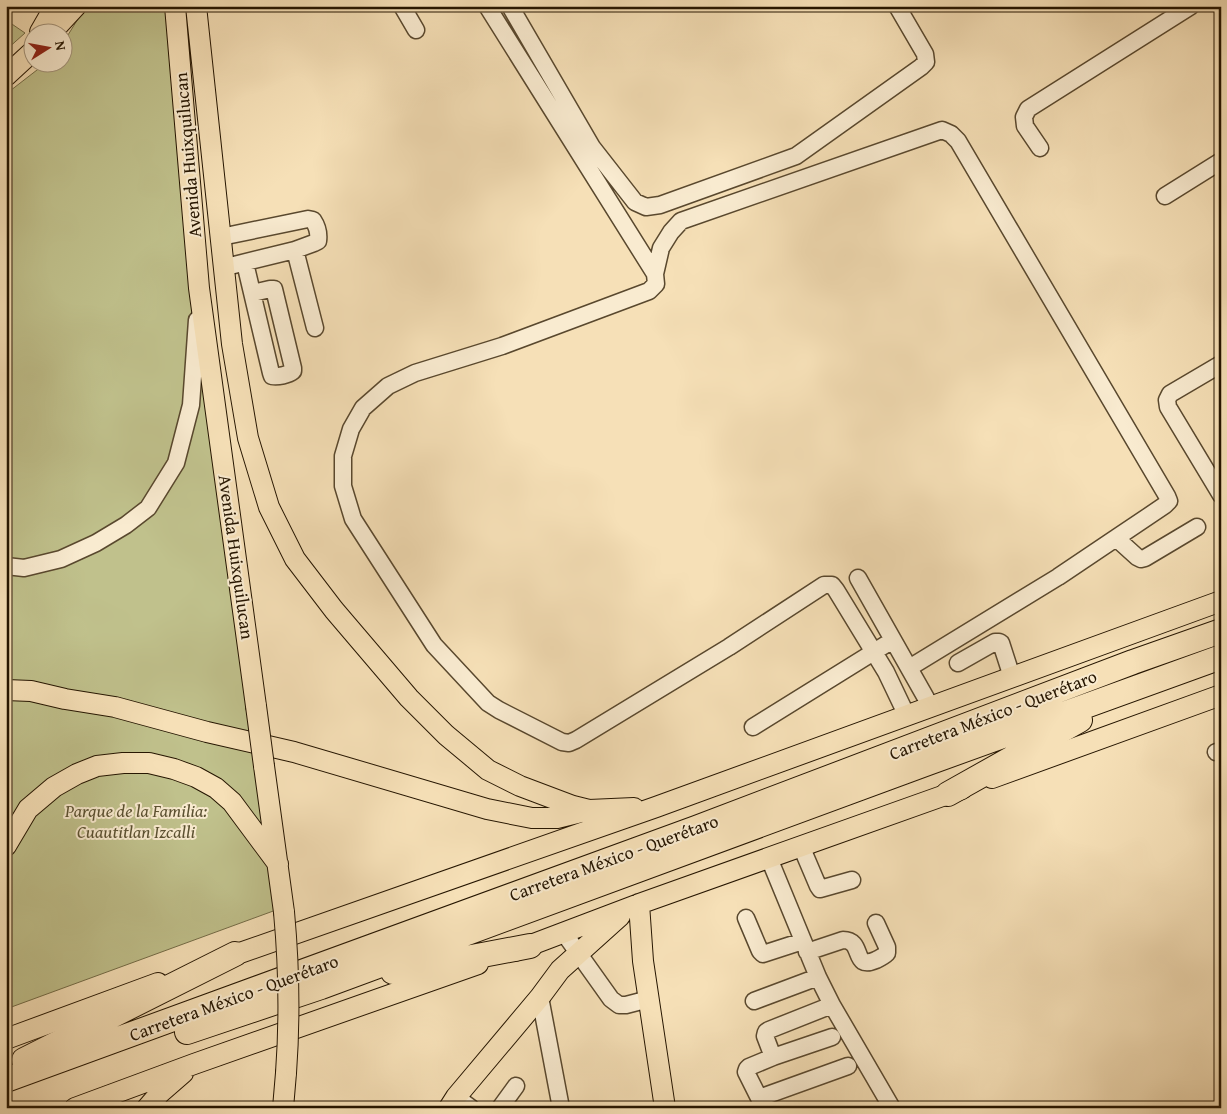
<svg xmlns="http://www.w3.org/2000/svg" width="1227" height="1114" viewBox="0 0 1227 1114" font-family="'Gentium Book Plus',serif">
  <rect width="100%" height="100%" fill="#f6e0b7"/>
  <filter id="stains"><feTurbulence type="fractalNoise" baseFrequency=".004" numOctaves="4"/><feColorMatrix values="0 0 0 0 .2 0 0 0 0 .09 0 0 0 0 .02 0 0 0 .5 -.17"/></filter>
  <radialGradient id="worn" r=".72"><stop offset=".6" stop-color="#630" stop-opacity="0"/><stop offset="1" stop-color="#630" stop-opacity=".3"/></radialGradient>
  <path fill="#c0c18c" stroke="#726b46" d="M86,6H176L276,910L6,1009V94L46,63L62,62L63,43Z
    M6,20L25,33L6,50Z"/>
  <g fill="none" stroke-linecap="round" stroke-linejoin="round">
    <g stroke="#59482e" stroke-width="19">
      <path id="minor" d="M402,6L416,30
        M487,6L655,274L656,284L649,291L502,346L415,373L388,386L363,408L351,429L343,456V486L353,519L434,645L488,703L499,710L562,742L569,743L576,740L729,647L824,585H832L836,590L886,672L907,716
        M510,6L592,147L635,202L646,207L660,205L796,156L921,67L926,62L925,54L897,6
        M1040,148L1025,126L1024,117L1028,109L1191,6
        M1165,196L1221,161
        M221,237L308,219L313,220C317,226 319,234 318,241L314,243L295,250
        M245,263L271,373L272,376C278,377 288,375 293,371V368L274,289H270L253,293
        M234,265L295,250L315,328
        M655,274L661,248L671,232L681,221L942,130L951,134L958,141L1167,496L1169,501L1165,505L1116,538
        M1221,364L1170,394L1167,400L1168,407L1221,495
        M6,566L24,568L61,559L96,543L126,525L148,508L176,463L191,405L197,320
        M858,578L931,707
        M958,663L995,642H999L1001,643L1012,677
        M909,668L1058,577L1116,538L1137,557L1141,559L1145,558L1197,527
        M753,727L893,640
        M1216,752L1221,751
        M801,846L818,886L820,889L852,880
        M769,858L818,977L832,1005L892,1108
        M746,918L760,951L763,954L803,941
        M564,933L611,999L619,1005H626L649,999
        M807,952L843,940C865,940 851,971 876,960C880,958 884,956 887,953V947L876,923
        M540,997L561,1108
        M754,1001L818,977
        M832,1037L773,1057L765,1036L766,1032L769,1030L832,1005
        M773,1057L749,1067L747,1069L746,1072L759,1098L848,1066
        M456,1097L471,1108
        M500,1108L516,1086"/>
    </g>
    <g stroke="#251500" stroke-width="22">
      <path id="major" d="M175,6L199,288L256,706
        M196,6L232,344L248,438L269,507L295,559L334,610L409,698L446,735L488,770L520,786L573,806L589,810L634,808
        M40,32L55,6
        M52,32L76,6
        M6,76L32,52
        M6,690L31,691L65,699L115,707L207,732L294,752L487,809L532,818H557L589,810
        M264,766L284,912
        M992,778L1221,695
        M6,846L28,809L54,787L77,774L97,766L123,763H149L174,769L196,777L216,788L232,802L278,864
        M639,904L643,961L665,1108
        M515,951L639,904L962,789
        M220,960L656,807L1221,601
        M6,1039L158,983
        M75,1108L194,1064L478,964
        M147,1108L160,1093L183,1073
        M283,1108L286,1073
        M449,1108L456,1097L540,997L560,970L620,916"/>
    </g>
    <g stroke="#251500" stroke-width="26">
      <path id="highway" d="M948,794L1080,720
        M393,972L530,946
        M187,1032L321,987L928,763L1221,657
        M24,1060L235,954
        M6,1080L696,828L1133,662L1221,631"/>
    </g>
    <use href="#minor" stroke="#f9ebd0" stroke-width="16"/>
    <use href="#major" stroke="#f6e0b7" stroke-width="20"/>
    <use href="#highway" stroke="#f6e0b7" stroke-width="24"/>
    <g stroke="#251500" stroke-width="22" stroke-linecap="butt">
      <path id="major-bridge" d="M256,706L264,766
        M284,912C289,966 290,1019 286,1073"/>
    </g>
    <use href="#major-bridge" stroke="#f6e0b7" stroke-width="20"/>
  </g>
  <g text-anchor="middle" stroke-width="4" stroke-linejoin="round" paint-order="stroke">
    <g font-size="18" fill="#251500" stroke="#f9ebd0">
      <text transform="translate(188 155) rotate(-95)" y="6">Avenida Huixquilucan</text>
      <text transform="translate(236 557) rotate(82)" y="6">Avenida Huixquilucan</text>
      <text transform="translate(993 715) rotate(-21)" y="6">Carretera México - Querétaro</text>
      <text transform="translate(614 858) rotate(-20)" y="6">Carretera México - Querétaro</text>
      <text transform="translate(234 998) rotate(-20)" y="6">Carretera México - Querétaro</text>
    </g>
    <g font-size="18" font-style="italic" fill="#5b5131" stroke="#f9ebd0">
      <text x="136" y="817">Parque de la Familia:<tspan x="136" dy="21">Cuautitlan Izcalli</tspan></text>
    </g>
  </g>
  <rect width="1227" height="1114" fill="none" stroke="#f6e0b7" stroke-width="25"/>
  <rect x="8" y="8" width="1212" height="1099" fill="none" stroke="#251500" stroke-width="2.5"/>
  <rect x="12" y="12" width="1202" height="1089" fill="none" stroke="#251500"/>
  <g transform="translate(48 48) rotate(79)"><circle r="24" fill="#f9ebd0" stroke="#a4957d"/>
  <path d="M0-4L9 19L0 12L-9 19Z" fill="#8f2418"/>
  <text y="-8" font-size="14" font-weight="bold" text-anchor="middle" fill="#251500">N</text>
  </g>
  <rect width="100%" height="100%" filter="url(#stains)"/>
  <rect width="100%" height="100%" fill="url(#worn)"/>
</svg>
